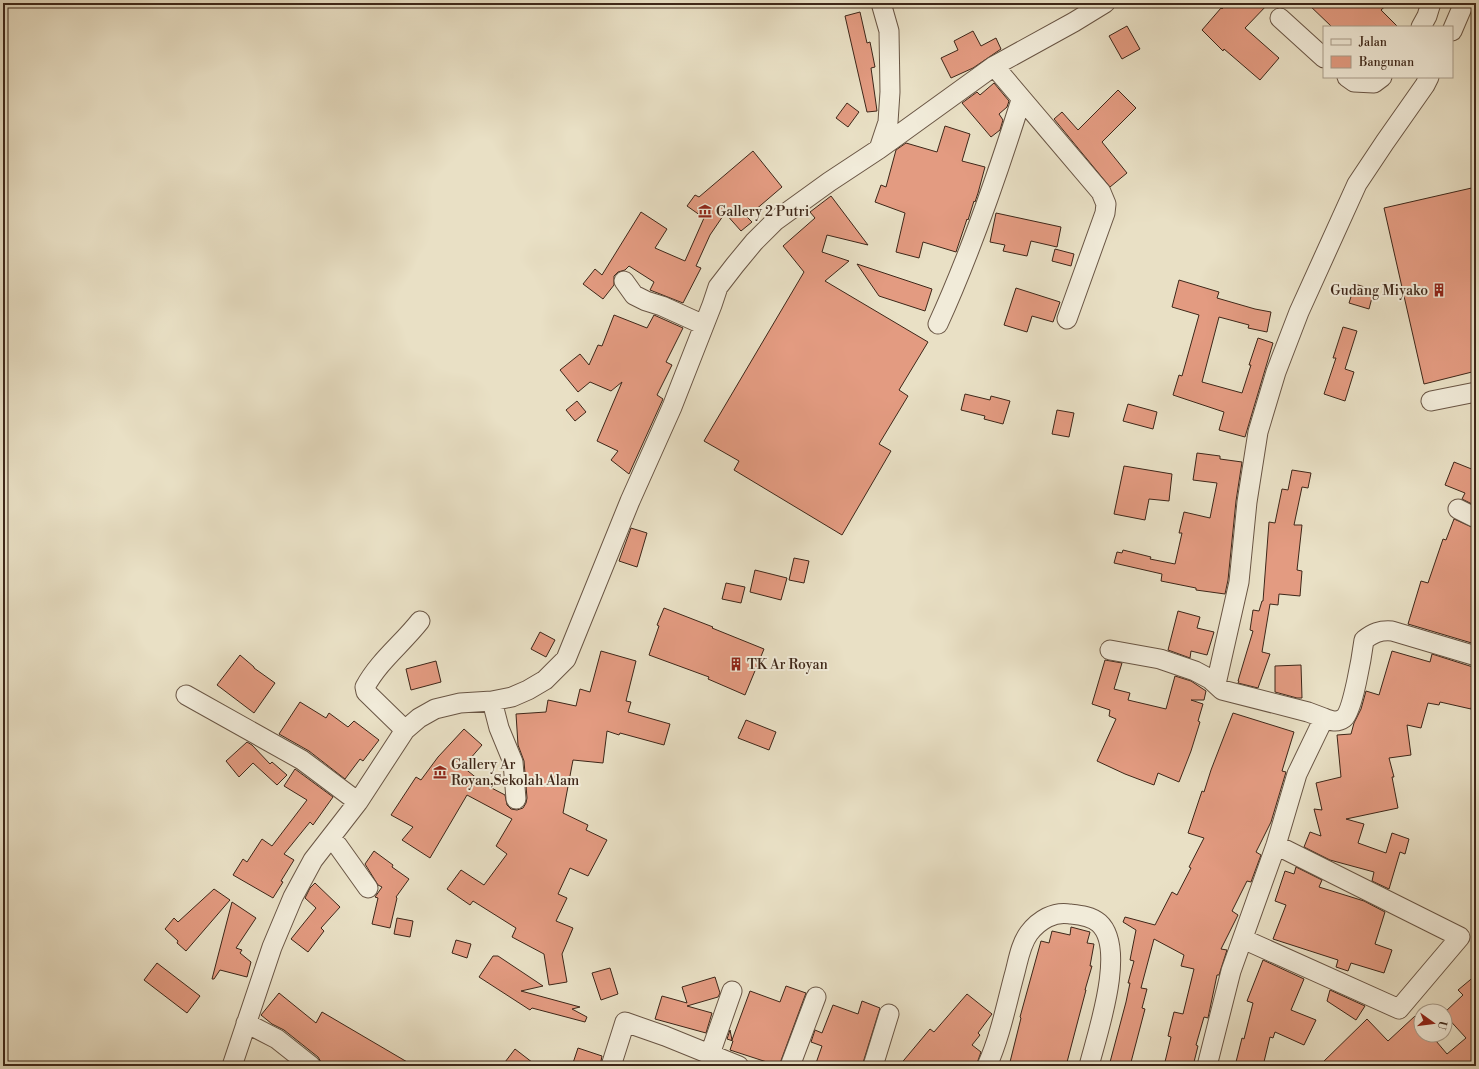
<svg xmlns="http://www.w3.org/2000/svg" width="1479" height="1069" viewBox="0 0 1479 1069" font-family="'Libre Bodoni',serif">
  <rect width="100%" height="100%" fill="#e9e0c5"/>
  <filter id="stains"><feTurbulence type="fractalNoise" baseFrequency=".005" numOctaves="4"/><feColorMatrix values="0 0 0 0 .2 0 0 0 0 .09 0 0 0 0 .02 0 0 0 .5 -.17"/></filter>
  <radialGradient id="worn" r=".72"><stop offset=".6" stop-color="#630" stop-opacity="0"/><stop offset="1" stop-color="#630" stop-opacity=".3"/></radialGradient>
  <path fill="#e39b81" stroke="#3e2719" d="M1228,3H1269L1245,28L1279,58L1260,80L1224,49L1223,51L1202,30L1221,8L1222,9Z
    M1307,3H1389L1381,10L1398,27H1332Z
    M860,12L867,43L870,42L875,67L871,68L877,111L867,112L845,16Z
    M1127,26L1140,49L1122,59L1109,36Z
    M973,31L981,46L996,38L1001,49L973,68L951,78L941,58L958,50L954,41Z
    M994,83L1009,101L1007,107L999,114L1003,120L1000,130L991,137L962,103L977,92L980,95Z
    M1118,90L1136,108L1102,142L1127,173L1110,187L1054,119L1062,112L1078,130Z
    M847,103L859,112L848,127L836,118Z
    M945,126L970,134L962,161L985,167L978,193L975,202L974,201L968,220L967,219L956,252L923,242L919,258L896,252L905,213L875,202L881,185L886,187L896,150L906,143L937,152Z
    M753,151L782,187L747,217L752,222L741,231L725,213L710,235L696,266L701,268L683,303L650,290L654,282L629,266L625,270L618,272L614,276V285L603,299L583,284L595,269L602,275L641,212L667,229L655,248L685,261L704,218L687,206L695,195L699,197Z
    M1476,187V371L1424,384L1384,208Z
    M831,196L868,245L827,235L822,252L849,261L825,281L928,342L899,390L908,396L879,444L891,451L842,535L734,470L739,461L704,441L804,272L783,246L815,218L810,212Z
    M996,213L1061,227L1057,247L1031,241L1027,256L1003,251L1005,245L990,242Z
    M1055,249L1074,254L1071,266L1052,261Z
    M857,264L932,289L925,311L879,296Z
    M1179,280L1219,292L1217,298L1255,309L1271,312L1267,332L1248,328L1249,325L1219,317L1202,382L1242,393L1251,365H1249L1258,338L1273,343L1245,437L1219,430L1224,412L1173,395L1179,375L1182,376L1199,315L1172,307Z
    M1355,284L1374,290L1369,309L1349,303Z
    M1016,288L1060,302L1053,322L1032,316L1027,332L1004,325Z
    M614,315L647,328L654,315L683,328L666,362L672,365L657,395L663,399L629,474L611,460L618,451L597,441L622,382L611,391L590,382L578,392L560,370L580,354L589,365L598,345L602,346Z
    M1343,327L1357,331L1345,369L1354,372L1345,401L1324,394L1336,358H1333Z
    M965,394L990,400L991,396L1010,401L1003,424L984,419L985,416L961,410Z
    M577,401L586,412L575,421L566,410Z
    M1128,404L1157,412L1153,429L1123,421Z
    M1057,410L1074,413L1069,437L1052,434Z
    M1197,453L1220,456V459L1242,462L1236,501L1228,580L1225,594L1196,590V588L1161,581L1162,574L1114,563L1117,552L1122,553L1123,550L1151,557L1150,559L1175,564L1182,533H1179L1184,512L1210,518L1217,483L1193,480Z
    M1454,462L1474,470L1476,466V506L1462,499L1465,493L1445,485Z
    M1124,466L1172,474L1169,501L1149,499L1145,520L1114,514Z
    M1292,470L1311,473L1308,488L1302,487L1294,525H1302L1297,570L1302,571L1300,596L1279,594L1278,605L1270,604L1262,652L1270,654L1258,688L1238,683L1239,681H1238L1253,631L1250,630L1253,610L1259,611L1262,601H1263L1269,522L1275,523L1282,489L1288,490Z
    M1454,519L1476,529L1475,644L1408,624L1421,581L1428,583L1443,539L1446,540Z
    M631,528L647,533L637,567L619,561Z
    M794,558L809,561L804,583L789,580Z
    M755,570L787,578L781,600L750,592Z
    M726,583L745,587L741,603L722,599Z
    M664,608L713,627L712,628L764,649L745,695L708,679L709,677L649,655L659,626L657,625Z
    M1178,611L1200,617L1197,628L1214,632L1207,655L1191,651L1190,658L1168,650Z
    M540,632L555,640L546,657L531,649Z
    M601,651L636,661L626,701L631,702L628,712L670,724L664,745L620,733L619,735L607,731L603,763L573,760L563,813L588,825L586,830L607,840L588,876L570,868L558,894L567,898L556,921L573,928L562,954L567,982L549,985L544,954L512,937L516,928L473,901L470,905L447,889L461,870L484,885L507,854L496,846L512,819L467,795L430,858L402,840L413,827L391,815L416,777L421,780L438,757L464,729L482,745L463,767L484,784L505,795L507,805L511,809L517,810L523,808L526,803L527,798L524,761L518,745L516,714L546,712L548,700L576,706L580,689L590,692Z
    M1392,651L1430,662L1432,654L1476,668V688L1471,709L1440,702L1439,705L1428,703L1421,728L1407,725L1411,755L1389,758L1394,777H1392L1398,808L1346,819L1364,824L1358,843L1386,853L1392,833L1409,839L1405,854L1400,852L1389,889L1372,881L1374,872L1330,860L1304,847L1310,832L1321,836L1314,809L1322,810L1316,783L1341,777L1337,735L1351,734L1354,723L1361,709L1366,691L1379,695Z
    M240,655L254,667V668L275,683L254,713L217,685Z
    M1105,660L1122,663L1114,689L1130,693L1128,700L1166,709L1175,676L1191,681L1206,691L1204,700H1191L1203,704L1198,721L1200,722L1191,751L1179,782L1158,773L1154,785L1125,774L1097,761L1116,719L1109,716L1110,710L1092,704Z
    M436,661L441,682L411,690L406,669Z
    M1301,665L1302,698H1297L1275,692V666Z
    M300,702L326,718L329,713L348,727L354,721L379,740L363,761L360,759L345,779L309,751L279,734Z
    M1233,713L1294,732L1282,771L1286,772L1271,822L1256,852L1261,855L1251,882L1247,881L1232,911L1238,915L1221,949L1227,950L1219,975H1217L1208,1018L1204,1017L1196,1045L1198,1046L1193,1066H1164L1171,1037L1168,1036L1174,1012L1183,1014L1194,969L1181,966L1184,955L1154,939L1141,988L1147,989L1142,1008L1145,1009L1130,1066H1109L1126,1002L1130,983H1128L1134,961L1130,960L1136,930L1123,922L1125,917L1155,925L1172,892L1177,895L1191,868L1189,867L1204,838L1188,833L1202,791L1204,792L1211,770Z
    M746,720L776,732L769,750L738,738Z
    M247,742L252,745L270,764L272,762L287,775L277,785L253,763L239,777L226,761Z
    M295,769L333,797L313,825L310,822L284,854L294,860L281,881L283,882L273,898L233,875L243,859L247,862L262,839L272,846L307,800L284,786Z
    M374,851L393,865L392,867L409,879L396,897L397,898L390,928L372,924L378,898L375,897L382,887L378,885L365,864Z
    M1296,867L1322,880L1319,887L1364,901L1385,912L1375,944L1392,950L1384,973L1351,963L1348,971L1336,967L1338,960L1273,939L1286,905L1275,901L1285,871L1294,874Z
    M315,883L340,907L321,928L324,931L308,952L291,939L316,908L305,898L310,888Z
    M214,889L230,900L186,951L177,943L178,941L165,929L174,918L178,922Z
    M232,902L256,918L236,948L242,950L240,953L251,962L247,977L220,970L214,979H212Z
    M397,918L413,921L410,937L394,934Z
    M1071,927L1090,932L1087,943L1094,944L1090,966H1092L1085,990H1086L1066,1066H1009L1021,1018L1020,1017L1041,941L1049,943L1052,931L1070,935Z
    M456,940L471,944L467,958L452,953Z
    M493,956H498L543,986L521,991L580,1007L572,1009L587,1017L585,1022L532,1008L530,1010L479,977Z
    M1263,960L1304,979L1291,1010L1316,1020L1304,1045L1275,1032L1273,1038L1270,1037L1263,1066H1235L1242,1038L1244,1039L1253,1003L1247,1001Z
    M157,963L200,996L187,1013L144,980Z
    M610,968L618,994L601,1000L592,973Z
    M1476,975V1066H1319L1367,1019L1388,1041L1415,1016L1421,1023V1035H1431L1447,1054L1466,1038L1445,1015V1012L1463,995L1458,990Z
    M715,977L720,993L718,997L687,1006L712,1013L706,1033L655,1019L662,996L687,1003L682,987Z
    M786,986L806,993L779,1066L730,1050L733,1041L727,1039L730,1030L732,1040L750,991L780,1002Z
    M1330,990L1365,1006L1356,1020L1327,1001Z
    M279,993L316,1023L322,1012L414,1066H327L321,1062L318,1057L284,1030L272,1024L261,1015Z
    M967,994L992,1014L978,1033L980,1035L972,1045L981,1052L976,1066H899L930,1029L934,1032Z
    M862,1001L880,1008L862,1066H815L822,1046L811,1042L815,1030L822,1033L833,1005L858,1014Z
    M578,1048L602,1056L600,1066H572Z
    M515,1049L537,1066H502Z"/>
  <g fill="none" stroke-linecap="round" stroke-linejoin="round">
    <g stroke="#695544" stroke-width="21">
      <path id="minor" d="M1280,18L1324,58
        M1421,27L1427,16L1431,3
        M1452,31L1464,3
        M994,66L1101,192L1106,204L1105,213L1067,319
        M1347,77L1354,82L1374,83L1382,77
        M879,149L888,122L890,92L889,31L881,3
        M624,281L634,295L646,301L662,306L704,325
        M938,324C971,252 997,176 1021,100
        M1431,401L1476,392
        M1458,509L1476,518
        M1110,650L1160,659L1195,671L1210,679L1222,690L1308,712L1324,718
        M1216,684L1239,582L1247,502L1258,432L1276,372L1299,312L1357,184L1385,142L1425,85L1429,77
        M186,695L302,760L358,802
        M492,701L499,728L513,762L516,799
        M405,730L366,692L365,687C379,661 402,644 420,621
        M330,838L338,846L368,888
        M1243,939L1399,1009L1460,937L1276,845
        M246,1023L277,1039L311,1066
        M710,1054L732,991
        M232,1066L272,947L293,897L313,860L358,802L405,730L419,718L435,709L460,703L492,701L512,697L528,690L545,680L566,659L630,501L672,407L712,305L718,287L735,265L754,242L775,221L829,182L879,149L994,66L1074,22L1105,3
        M611,1066L625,1022L665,1036L739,1066
        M790,1066L816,997
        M873,1066L889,1014
        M987,1066C1000,1037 1006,1006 1014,976C1018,962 1020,945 1029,933C1039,920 1054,911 1070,914C1079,915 1091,916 1099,923C1127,948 1097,1034 1089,1066
        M1207,1066L1231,971L1276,845L1297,774L1324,718C1331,721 1337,723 1344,718C1353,710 1362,655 1364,640C1373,633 1380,630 1392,631L1476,656"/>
    </g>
    <use href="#minor" stroke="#f1ebd9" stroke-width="19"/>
  </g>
  <defs>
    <g id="museum-bare" transform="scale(1.08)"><path d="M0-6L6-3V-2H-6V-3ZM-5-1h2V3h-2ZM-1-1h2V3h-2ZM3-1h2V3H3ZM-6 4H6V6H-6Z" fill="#8f2418" stroke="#f1ebd9" stroke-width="2.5" paint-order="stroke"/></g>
    <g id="building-bare" transform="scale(1.08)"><path d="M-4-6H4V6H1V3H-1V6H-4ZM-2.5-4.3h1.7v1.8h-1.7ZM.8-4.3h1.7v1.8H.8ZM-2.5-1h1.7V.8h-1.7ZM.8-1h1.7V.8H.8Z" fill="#8f2418" stroke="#f1ebd9" stroke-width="2.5" paint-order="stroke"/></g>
  </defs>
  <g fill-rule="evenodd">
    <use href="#museum-bare" x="705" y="211"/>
    <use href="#building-bare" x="1439" y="290"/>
    <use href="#building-bare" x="736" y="664"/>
    <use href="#museum-bare" x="440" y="772"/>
  </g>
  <g text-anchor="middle" stroke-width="4" stroke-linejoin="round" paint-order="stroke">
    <g font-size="14" fill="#3e2719" stroke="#f1ebd9" text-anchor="start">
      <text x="716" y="216">Gallery 2 Putri</text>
      <text x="1428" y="295" text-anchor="end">Gudang Miyako</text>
      <text x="747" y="669">TK Ar Royan</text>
      <text x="451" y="769">Gallery Ar<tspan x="451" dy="16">Royan,Sekolah Alam</tspan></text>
    </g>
  </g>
  <rect width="1479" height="1069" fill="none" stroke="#e9e0c5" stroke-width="16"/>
  <rect x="4" y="4" width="1471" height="1061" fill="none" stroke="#3e2719" stroke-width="2"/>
  <rect x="8" y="8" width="1463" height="1053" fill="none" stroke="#3e2719"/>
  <rect x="1323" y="26" width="130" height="52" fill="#f1ebd9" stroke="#a99d8c"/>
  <rect x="1331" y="39" width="20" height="6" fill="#f1ebd9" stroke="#a99d8c"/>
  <text x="1359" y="46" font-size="12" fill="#3e2719">Jalan</text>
  <rect x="1331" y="56" width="20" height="12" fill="#e39b81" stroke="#a99d8c"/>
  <text x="1359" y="66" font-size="12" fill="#3e2719">Bangunan</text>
  <g transform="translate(1433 1023) rotate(104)"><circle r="19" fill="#f1ebd9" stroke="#a99d8c"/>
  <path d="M0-3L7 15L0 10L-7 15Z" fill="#8f2418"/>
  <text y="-6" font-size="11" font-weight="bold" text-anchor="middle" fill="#3e2719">U</text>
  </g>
  <rect width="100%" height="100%" filter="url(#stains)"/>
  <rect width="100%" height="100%" fill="url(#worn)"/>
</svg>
